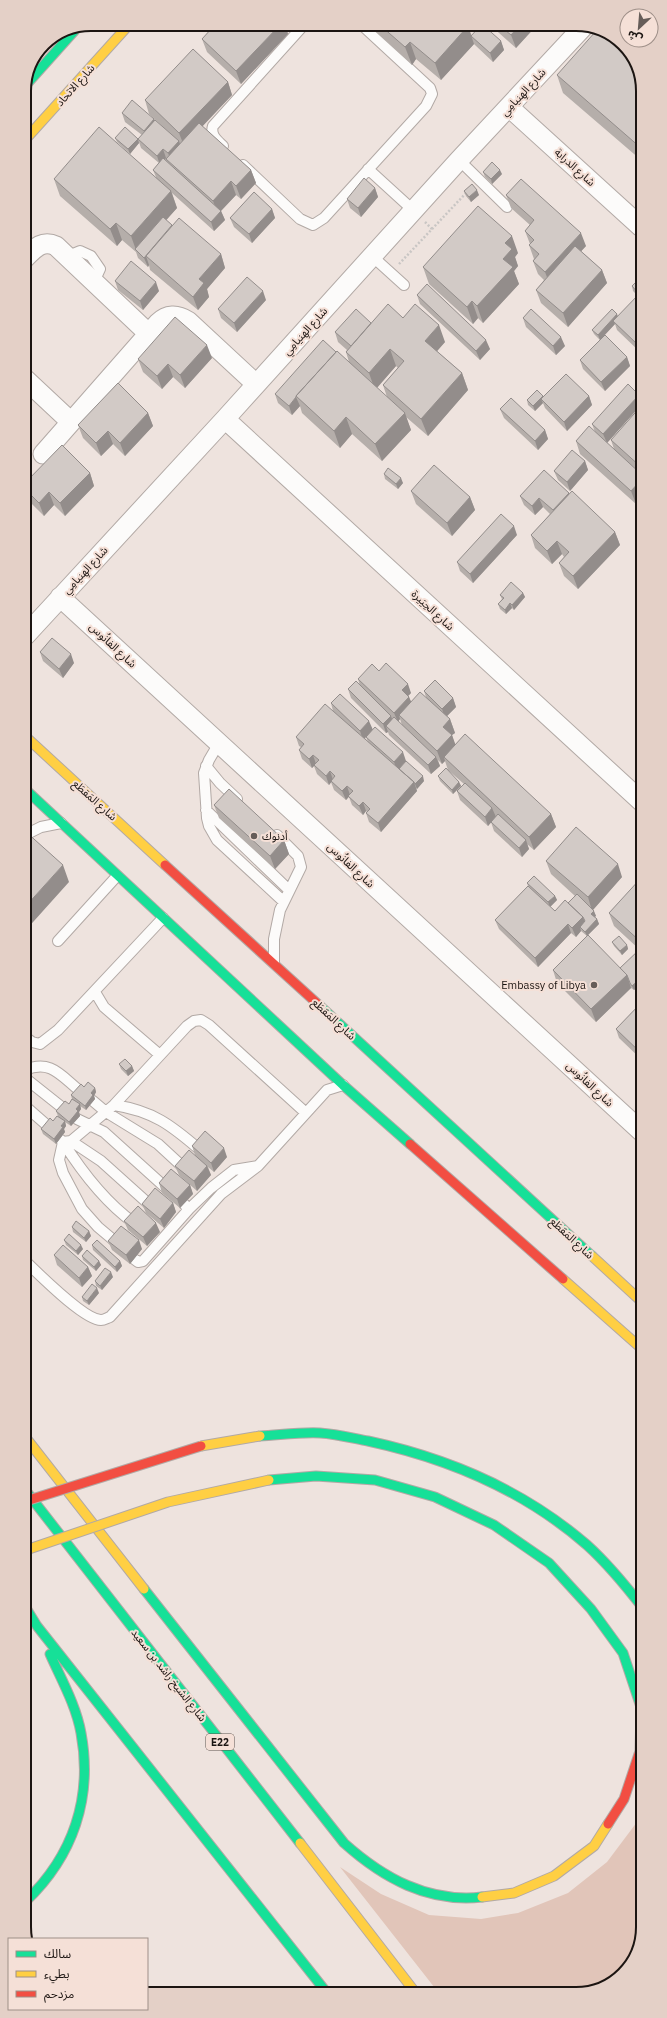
<svg xmlns="http://www.w3.org/2000/svg" width="667" height="2018" viewBox="0 0 667 2018" font-family="'IBM Plex Sans','Noto Sans Arabic',sans-serif">
  <rect width="100%" height="100%" fill="#eee3de"/>
  <path fill="#e1c5b9" d="M643,1811V1927L629,1968L593,1992H438L340,1867L381,1894L429,1915L481,1919L518,1913L568,1893L607,1862L640,1818Z"/>
  <g fill="none" stroke-linecap="round" stroke-linejoin="round">
    <g stroke="#b2a9a5" stroke-width="12">
      <path id="lane" d="M223,146C217,140 210,135 213,126L302,27
        M459,160L507,207
        M243,165L300,219L313,225L324,218L426,106L432,94L430,88L363,26
        M368,169L414,211
        M68,256L80,251L91,256L100,269L94,282
        M372,256L404,285
        M219,743L209,760L204,773L207,818L209,826L217,840L283,901
        M206,766L220,783L237,799
        M206,810L289,890
        M25,835L41,827L61,823
        M58,941L117,876
        M274,962V939L280,910L301,867L298,856L277,835
        M95,992L104,1007L160,1055
        M25,1037L32,1042L40,1044L58,1030L163,918
        M25,1070C51,1059 61,1076 80,1091
        M25,1078L64,1109
        M93,1101L106,1112L158,1144L184,1168
        M114,1105C153,1111 171,1125 200,1150
        M25,1106L49,1127
        M77,1119L104,1132L166,1188
        M61,1140L63,1142L59,1160L63,1173L82,1209L98,1227L117,1243
        M71,1141L101,1161L151,1206
        M184,1204L189,1209L211,1188L234,1170L258,1166L327,1090L343,1085
        M134,1223C105,1202 82,1172 63,1142L71,1141L114,1105L187,1026L194,1021L201,1020L209,1025L306,1113
        M134,1259L138,1262L143,1261L189,1209
        M25,1261C39,1274 84,1320 101,1320C104,1320 107,1318 110,1317L221,1194L258,1166"/>
    </g>
    <g stroke="#b2a9a5" stroke-width="21">
      <path id="street" d="M509,107L641,227
        M24,259C34,249 42,239 56,246L149,334
        M24,378L71,422
        M225,419L642,802
        M43,454L158,323C167,314 177,314 188,321L256,384
        M60,597L642,1132
        M25,636L225,419L459,160L584,26"/>
    </g>
    <g stroke="#b2a9a5" stroke-width="11">
      <path id="fast" d="M25,86L76,29
        M25,789L343,1085L410,1144
        M320,1006L592,1256
        M260,1436C280,1435 300,1432 320,1433C336,1434 352,1438 368,1441C447,1458 525,1491 587,1545C608,1564 626,1586 643,1608
        M269,1480L316,1476L375,1480L435,1497L494,1525L549,1563L591,1609L623,1653L641,1707V1713
        M26,1491L300,1843
        M144,1589L344,1843C383,1878 428,1903 482,1897
        M26,1608L37,1626L327,1993
        M26,1901C73,1856 93,1798 81,1733C76,1705 61,1679 50,1654"/>
    </g>
    <g stroke="#b2a9a5" stroke-width="11">
      <path id="slow" d="M24,141L126,28
        M25,736L165,865
        M592,1256L642,1302
        M563,1279L642,1349
        M26,1438L144,1589
        M300,1843L415,1992
        M482,1897L514,1893L554,1876L594,1846L608,1824"/>
    </g>
    <g stroke="#b2a9a5" stroke-width="11">
      <path id="jam" d="M165,865L320,1006
        M410,1144L563,1279
        M608,1824L624,1799L640,1751L641,1713"/>
    </g>
    <path stroke="#c9c6c4" stroke-width="2.5" stroke-dasharray="2 2" stroke-linecap="butt" d="M425,222L432,229
      M399,264L467,192"/>
    <use href="#lane" stroke="#fcfbfa" stroke-width="10"/>
    <use href="#street" stroke="#fcfbfa" stroke-width="19"/>
    <use href="#fast" stroke="#16e098" stroke-width="9"/>
    <use href="#slow" stroke="#ffcf43" stroke-width="9"/>
    <use href="#jam" stroke="#f24e42" stroke-width="9"/>
    <g stroke="#b2a9a5" stroke-width="11" stroke-linecap="butt">
      <path id="slow-bridge" d="M201,1446L260,1436
        M26,1550L168,1502L269,1480"/>
    </g>
    <g stroke="#b2a9a5" stroke-width="11" stroke-linecap="butt">
      <path id="jam-bridge" d="M26,1501L201,1446"/>
    </g>
    <use href="#slow-bridge" stroke="#ffcf43" stroke-width="9"/>
    <use href="#jam-bridge" stroke="#f24e42" stroke-width="9"/>
  </g>
  <path fill="#b5aeaa" fill-rule="evenodd" d="M467,25L472,36L501,41L504,50L493,62L475,45L474,44L441,80L416,59L412,65L369,26Z
    M490,25H537L516,48Z
    M286,27L288,34L241,84L207,52L202,39L212,28Z
    M641,74V160L563,93L557,75Z
    M228,82L232,95L202,126L251,170L256,183L241,199L236,195L221,211L225,220L214,231L172,193L177,208L166,220L172,225L221,254L225,268L207,289L209,297L198,310L150,270L149,265L148,267L138,258L136,252L122,240L117,246L60,196L54,179L156,177L153,170L159,163L141,148L138,139L142,135L125,122L122,113L154,119L155,120L174,137L149,114L145,100Z
    M115,138L138,139L139,143L130,154L117,142Z
    M483,172L502,174L492,184L485,177Z
    M375,188L378,197L361,217L350,208L347,199Z
    M464,191L479,195L471,202L466,196Z
    M506,195L586,246L581,251L602,270L607,283L568,327L541,303L536,290L544,280L538,274L533,261L534,259L529,245L530,244L525,231L530,225L511,208Z
    M272,209L275,218L252,243L234,227L230,218Z
    M518,253L515,257L518,266L514,271L519,284L483,323L478,318L473,324L429,284L423,267Z
    M115,281L159,291L143,310L118,290Z
    M641,284V351L640,352L617,330L615,324L600,340L594,334L592,330L618,316L638,296L633,291L632,286Z
    M417,295L490,349L480,360L420,304Z
    M266,300L237,332L221,318L218,309Z
    M403,318L445,342L437,351L462,373L468,390L428,436L406,417L411,430L382,461L352,434L340,448L302,413L300,406L292,415L278,403L275,394L336,352L349,362L346,352L347,350L338,342L335,332L371,323ZM396,366L398,368L383,385L387,397L377,388Z
    M523,318L565,346L556,355L526,327Z
    M627,357L630,366L605,391L583,369L580,360Z
    M212,358L185,388L173,377L162,389L143,372L138,359Z
    M639,395L641,399V405L607,443L614,449L611,440L641,406V498L636,504L580,454L576,441L595,432L592,424Z
    M543,396V397L589,396L592,405L567,431L545,408L543,403L535,411L528,405L527,400Z
    M500,409L545,430L548,439L538,450L504,418Z
    M148,413L153,426L125,456L113,444L101,456L83,438L78,425Z
    M585,461L588,470L570,491L558,480L554,471Z
    M90,473L94,486L65,516L54,505L44,516L27,499L25,494V474L27,476L29,479Z
    M384,474L403,483L398,489L385,479Z
    M411,491L470,497L475,510L452,536L416,504Z
    M569,495L615,532L620,545L578,589L564,576L559,563L564,557L562,554L552,564L535,548L531,535L550,514L543,507L535,515L524,505L520,496Z
    M517,535L473,583L460,571L457,562Z
    M523,593L525,597L514,610L512,608L506,614L500,609L498,604L502,599L500,595Z
    M40,652L74,663L63,678L43,661Z
    M379,671L411,693L408,696L409,697L411,702L426,697L424,691L453,698L456,707L447,716L450,719L455,733L452,735L455,745L551,814L556,827L534,850L527,844L529,849L522,857L494,831L491,822L488,826L460,800L457,791L464,784L448,770L445,761L442,764L438,760L440,766L431,774L389,735L388,732L386,733L351,698L348,689L360,686L358,679ZM400,719L402,725L398,721Z
    M331,703L372,730L406,761L399,769L424,781L417,789L416,788L417,791L381,832L369,822L366,813L367,812L366,811L363,815L352,805L349,797L346,800L334,790L331,782L329,785L317,774L314,766L312,768L302,759L299,750L301,747L299,746L296,737L333,711ZM367,736L366,737L368,742L365,738Z
    M438,776L459,782L461,786L453,794L440,781Z
    M214,805L284,840L289,854L275,869L219,818Z
    M546,861L622,877L593,910L596,916L595,917L597,919L599,924L587,936L581,931L576,937L571,933L538,967L499,929L495,920L528,886L527,883L555,896L557,900L550,907L555,911L568,903L575,896L551,874Z
    M642,879V983L634,990L631,988L596,1022L557,983L553,970L620,968L640,950L614,926L609,913Z
    M612,942L627,945L628,949L622,955L614,946Z
    M642,1002V1060L619,1038L616,1029Z
    M119,1064L132,1066L134,1071L128,1076L121,1069Z
    M84,1087L95,1088L96,1092L94,1096L95,1099L86,1110L80,1106L81,1109L79,1112L80,1116L71,1126L65,1122L66,1126L64,1129L65,1132L56,1144L43,1134L41,1129L53,1121L58,1116L56,1111L69,1104L72,1099L71,1095Z
    M192,1146L227,1157L214,1172L208,1167L211,1175L197,1191L179,1175L175,1166L195,1155Z
    M159,1183L190,1185L193,1194L180,1208L162,1193Z
    M173,1203L176,1212L164,1228L146,1213L142,1204Z
    M124,1221L160,1232L147,1246L128,1230Z
    M72,1227L89,1231L91,1236L86,1242L73,1232Z
    M64,1240L83,1249L78,1255L66,1245Z
    M108,1241L142,1249L130,1264L112,1250Z
    M92,1245L120,1261L122,1266L117,1272L93,1250Z
    M54,1255L88,1267L92,1276L82,1287L57,1265Z
    M82,1256L99,1261L101,1265L96,1271L83,1260Z
    M113,1277L102,1290L96,1286L95,1281Z
    M99,1293L89,1305L83,1301L82,1297Z"/>
  <path fill="#938d8b" d="M520,25H537L516,48L511,35Z
    M468,26L474,44L441,80L435,63Z
    M278,27H286L288,34L241,84L236,71Z
    M501,41L504,50L493,62L490,53Z
    M410,42L416,59L412,65L405,47Z
    M228,82L232,95L184,146L179,133Z
    M154,119L158,128L147,140L144,131Z
    M138,139L139,143L130,154L128,149Z
    M179,141L182,150L172,163L168,153Z
    M163,149L166,158L160,165L157,156Z
    M251,170L256,183L241,199L236,186Z
    M500,170L502,174L492,184L491,179Z
    M231,181L236,195L218,214L213,201Z
    M375,188L378,197L361,217L358,208Z
    M477,190L479,195L471,202L469,197Z
    M171,191L177,208L138,252L136,250L131,236Z
    M272,209L275,218L252,243L249,234Z
    M221,211L225,220L214,231L211,222Z
    M116,223L122,240L117,246L110,229Z
    M581,233L586,246L550,285L545,272Z
    M512,236L518,253L515,257L518,266L514,271L519,284L483,323L477,306L503,259L505,243Z
    M26,239L27,244L24,247V241Z
    M221,254L225,268L207,289L209,297L198,310L193,297L199,279Z
    M146,256L149,265L148,267L144,258Z
    M602,270L607,283L568,327L563,313Z
    M156,282L159,291L143,310L140,301Z
    M263,291L266,300L237,332L234,323Z
    M472,301L478,318L473,324L467,307Z
    M617,314L619,319L613,321L615,324L600,340L598,335Z
    M439,325L445,342L431,358L425,341Z
    M561,337L565,346L556,355L553,346Z
    M641,338V351L640,352L636,343Z
    M486,340L490,349L480,360L476,351Z
    M207,345L212,358L185,388L180,375Z
    M390,349L396,366L375,390L369,373Z
    M627,357L630,366L605,391L601,382Z
    M168,364L173,377L162,389L157,376Z
    M462,373L468,390L428,436L421,419Z
    M639,395L641,399V405L607,443L603,434Z
    M543,396L545,401L541,399L543,403L535,411L533,406Z
    M589,396L592,405L567,431L564,422Z
    M296,397L300,406L292,415L289,406Z
    M148,413L153,426L125,456L120,443Z
    M405,413L411,430L382,461L375,444Z
    M346,417L352,434L340,448L334,431Z
    M25,418L30,434L25,440Z
    M545,430L548,439L538,450L535,441Z
    M108,431L113,444L101,456L96,443Z
    M585,461L588,470L570,491L567,482Z
    M90,473L94,486L65,516L60,503Z
    M27,476L31,485L25,489V479Z
    M401,478L403,483L398,489L396,484Z
    M641,480V498L636,504L631,491Z
    M49,492L54,505L44,516L39,503Z
    M569,493L572,502L556,519L553,510Z
    M470,497L475,510L452,536L447,523Z
    M539,498L543,507L535,515L532,506Z
    M514,526L517,535L473,583L470,574Z
    M615,532L620,545L578,589L573,576Z
    M557,541L562,554L552,564L547,551Z
    M523,593L525,597L514,610L512,605Z
    M510,603L512,608L506,614L505,610Z
    M71,654L74,663L63,678L59,669Z
    M408,684L411,693L405,699L402,690Z
    M409,697L413,706L399,715L400,719L398,722L394,713Z
    M453,698L456,707L445,718L442,709Z
    M391,716L394,725L386,726L388,732L386,733L383,724Z
    M450,719L455,733L452,735L457,749L444,757L445,761L442,764L437,751L443,727Z
    M369,721L373,730L363,740L360,731Z
    M403,752L406,761L397,771L394,762Z
    M313,755L316,764L312,768L309,759Z
    M436,757L440,766L431,774L428,765Z
    M330,771L333,780L329,785L326,776Z
    M423,776L424,781L417,789L415,784Z
    M414,782L417,791L381,832L378,823Z
    M459,782L461,786L453,794L452,790Z
    M347,786L350,795L346,800L342,791Z
    M363,802L366,811L363,815L359,806Z
    M492,808L496,817L488,826L485,817Z
    M551,814L556,827L534,850L529,837Z
    M284,840L289,854L275,869L270,856Z
    M526,840L529,849L522,857L519,848Z
    M618,864L622,877L592,911L588,897Z
    M63,865L69,882L25,931V907Z
    M555,896L557,900L550,907L548,902Z
    M594,911L596,916L593,918L591,914Z
    M583,917L586,926L580,927L581,931L576,937L572,928Z
    M597,919L599,924L587,936L585,932Z
    M568,924L571,933L538,967L535,958Z
    M627,945L628,949L622,955L620,951Z
    M627,975L631,988L596,1022L591,1009Z
    M642,977V983L634,990L632,986Z
    M132,1066L134,1071L128,1076L126,1071Z
    M95,1088L96,1092L94,1096L95,1099L86,1110L85,1106L91,1093Z
    M80,1104L81,1109L79,1112L80,1116L71,1126L69,1122L76,1109Z
    M65,1121L66,1126L64,1129L65,1132L56,1144L54,1139L61,1126Z
    M224,1148L227,1157L214,1172L211,1163Z
    M207,1166L211,1175L197,1191L194,1181Z
    M190,1185L193,1194L180,1208L177,1199Z
    M173,1203L176,1212L164,1228L160,1219Z
    M156,1223L160,1232L147,1246L143,1237Z
    M89,1231L91,1236L86,1242L84,1238Z
    M139,1240L142,1249L130,1264L126,1255Z
    M81,1245L83,1249L78,1255L76,1251Z
    M99,1261L101,1265L96,1271L94,1267Z
    M120,1261L122,1266L117,1272L115,1267Z
    M88,1267L92,1276L82,1287L79,1278Z
    M111,1272L113,1277L102,1290L100,1286Z
    M97,1288L99,1293L89,1305L87,1301Z"/>
  <path fill="#d2cac6" stroke="#938d8b" d="M467,25L468,26L435,63L410,42L405,47L381,26Z
    M481,25H483L501,41L490,53L471,36Z
    M499,25H520L511,35Z
    M278,27L236,71L202,39L212,28Z
    M596,31L620,41L641,74V148L557,75Z
    M193,49L228,82L179,133L145,100Z
    M132,100L154,119L144,131L122,113Z
    M155,120L179,141L168,153L163,149L157,156L138,139Z
    M199,123L251,170L236,186L231,181L213,201L166,159Z
    M99,127L171,191L131,236L116,223L110,229L54,179Z
    M125,127L138,139L128,149L115,138Z
    M163,158L221,211L211,222L153,170Z
    M492,162L500,170L491,179L483,172Z
    M364,178L375,188L358,208L347,199Z
    M521,179L581,233L545,272L533,261L539,254L529,245L534,240L525,231L534,220L506,195Z
    M472,184L477,190L469,197L464,191Z
    M254,192L272,209L249,234L230,218Z
    M478,206L512,236L505,243L512,249L503,259L513,267L477,306L472,301L467,307L423,267Z
    M163,217L172,225L144,258L135,249Z
    M179,218L221,254L199,279L204,283L193,297L146,256Z
    M575,246L602,270L563,313L536,290Z
    M131,261L156,282L140,301L115,281Z
    M247,277L263,291L234,323L218,309Z
    M637,281L641,284V291L639,294L632,286Z
    M427,284L486,340L476,351L417,295Z
    M639,294L641,296V338L636,343L613,321Z
    M388,304L403,318L415,304L439,325L425,341L462,373L421,419L383,385L404,361L390,349L369,373L346,352Z
    M356,309L371,323L351,346L335,332Z
    M531,309L561,337L553,346L523,318Z
    M612,309L617,314L598,335L592,330Z
    M175,317L207,345L180,375L168,364L157,376L138,359Z
    M605,335L627,357L601,382L580,360Z
    M323,340L336,352L296,396V397L289,406L275,394Z
    M337,351L405,413L375,444L346,417L334,431L296,396Z
    M566,374L589,396L564,422L541,399Z
    M118,383L148,413L120,443L108,431L96,443L78,425Z
    M628,384L639,395L603,434L592,424Z
    M537,390L543,396L533,406L527,400Z
    M511,398L545,430L535,441L500,409Z
    M641,406V467L611,440Z
    M589,426L641,474V480L631,491L576,441Z
    M62,445L90,473L60,503L49,492L39,503L25,489V483Z
    M572,450L585,461L567,482L554,471Z
    M434,465L470,497L447,523L411,491Z
    M388,468L401,478L396,484L384,474Z
    M544,470L569,493L553,510L539,498L532,506L520,496Z
    M25,474L27,476L25,479Z
    M572,491L615,532L573,576L559,563L569,552L557,541L547,551L531,535Z
    M501,514L514,526L470,574L457,562Z
    M511,582L523,593L512,605L510,603L505,610L498,604L504,598L500,595Z
    M52,638L71,654L59,669L40,652Z
    M386,663L408,684L402,690L409,697L394,713L358,679L372,664L379,671Z
    M435,680L453,698L442,709L424,691Z
    M356,681L391,716L383,724L348,689Z
    M420,692L450,719L443,727L452,735L437,751L399,715Z
    M340,694L369,721L360,731L331,703Z
    M325,704L414,782L378,823L366,813L370,809L363,802L359,806L348,796L353,791L347,786L342,791L331,781L335,776L330,771L326,776L314,765L319,760L313,755L309,759L299,750L304,744L296,737Z
    M394,717L436,757L428,765L386,726Z
    M375,727L403,752L394,762L366,737Z
    M465,734L551,814L529,837L444,757Z
    M406,761L423,776L415,784L414,782L399,769Z
    M446,768L459,782L452,790L438,776Z
    M465,783L492,808L485,817L457,791Z
    M229,789L284,840L270,856L214,805Z
    M498,814L526,840L519,848L491,822Z
    M576,827L618,864L588,897L546,861Z
    M25,831L63,865L25,907Z
    M534,876L555,896L548,902L527,883Z
    M641,878L642,879V943L609,913Z
    M528,886L555,911L565,900L583,917L572,928L568,924L535,958L495,920Z
    M577,894L594,911L591,914L597,919L585,932L580,927L585,921L583,917L568,903Z
    M588,935L627,975L591,1009L553,970Z
    M619,936L627,945L620,951L612,942Z
    M640,949L642,951V977L632,986L630,983L627,975L620,968Z
    M642,1002V1054L616,1029Z
    M125,1059L132,1066L126,1071L119,1064Z
    M88,1082L95,1088L91,1093L93,1095L85,1106L71,1095L81,1084L84,1087Z
    M72,1099L80,1104L76,1109L78,1111L69,1122L56,1111L65,1101L69,1104Z
    M57,1116L65,1121L61,1126L63,1127L54,1139L41,1129L50,1118L53,1121Z
    M205,1131L224,1148L211,1163L192,1146Z
    M189,1150L207,1166L194,1181L175,1166Z
    M171,1169L190,1185L177,1199L159,1183Z
    M155,1188L173,1203L160,1219L142,1204Z
    M138,1206L156,1223L143,1237L124,1221Z
    M76,1221L89,1231L84,1238L72,1227Z
    M121,1226L139,1240L126,1255L108,1241Z
    M69,1234L81,1245L76,1251L64,1240Z
    M97,1240L120,1261L115,1267L92,1245Z
    M63,1245L88,1267L79,1278L54,1255Z
    M87,1250L99,1261L94,1267L82,1256Z
    M105,1268L111,1272L100,1286L95,1281Z
    M92,1284L97,1288L87,1301L82,1297Z"/>
  <g fill="#665d59" stroke="#f5e0d7" stroke-width="1.5">
    <circle cx="254" cy="836" r="4"/>
    <circle cx="594" cy="985" r="4"/>
  </g>
  <g text-anchor="middle" stroke-width="4" stroke-linejoin="round" paint-order="stroke">
    <rect fill="#f5e0d7" stroke="#5d524d" stroke-width="1" x="206" y="1734" width="28" height="16" rx="3"/>
    <g font-size="10" font-weight="bold" fill="#1c1512">
      <text x="220" y="1746">E22</text>
    </g>
    <g font-size="11" fill="#1c1512" stroke="#f5e0d7">
      <text transform="translate(75 85) rotate(-48)" y="4">شارع الاتحاد</text>
      <text transform="translate(523 92) rotate(-47)" y="4">شارع الهِنيامِي</text>
      <text transform="translate(575 167) rotate(42)" y="4">شارع الدرابة</text>
      <text transform="translate(305 331) rotate(-48)" y="4">شارع الهِنيامِي</text>
      <text transform="translate(85 570) rotate(-47)" y="4">شارع الهِنيامِي</text>
      <text transform="translate(433 610) rotate(43)" y="4">شارع الحِيَيرة</text>
      <text transform="translate(113 645) rotate(43)" y="4">شارع الفانُوس</text>
      <text transform="translate(95 800) rotate(42)" y="4">شارع المَقطَع</text>
      <text transform="translate(351 865) rotate(43)" y="4">شارع الفانُوس</text>
      <text transform="translate(334 1019) rotate(43)" y="4">شارع المَقطَع</text>
      <text transform="translate(590 1084) rotate(43)" y="4">شارع الفانُوس</text>
      <text transform="translate(572 1238) rotate(43)" y="4">شارع المَقطَع</text>
      <text transform="translate(169 1675) rotate(52)" y="4">شارع الشيخ راشد بن سعيد</text>
    </g>
    <g font-size="11" fill="#1c1512" stroke="#f5e0d7" text-anchor="start">
      <text x="262" y="840">أدنوك</text>
      <text x="586" y="989" text-anchor="end">Embassy of Libya</text>
    </g>
  </g>
  <path d="M0 0H667V2018H0ZM91 31H576A60 60 0 0 1 636 91V1927A60 60 0 0 1 576 1987H91A60 60 0 0 1 31 1927V91A60 60 0 0 1 91 31Z" fill="#e4d0c7" fill-rule="evenodd"/>
  <path fill="none" stroke="#1c1512" stroke-width="2" d="M91 31H576A60 60 0 0 1 636 91V1927A60 60 0 0 1 576 1987H91A60 60 0 0 1 31 1927V91A60 60 0 0 1 91 31Z"/>
  <rect x="8" y="1938" width="140" height="72" fill="#f5e0d7" stroke="#9e8f88"/>
  <rect x="16" y="1951" width="20" height="6" fill="#16e098" stroke="#9e8f88"/>
  <text x="44" y="1958" font-size="12" fill="#1c1512">سالك</text>
  <rect x="16" y="1971" width="20" height="6" fill="#ffcf43" stroke="#9e8f88"/>
  <text x="44" y="1978" font-size="12" fill="#1c1512">بطيء</text>
  <rect x="16" y="1991" width="20" height="6" fill="#f24e42" stroke="#9e8f88"/>
  <text x="44" y="1998" font-size="12" fill="#1c1512">مزدحم</text>
  <g transform="translate(639 28) rotate(206)"><circle r="19" fill="#f5e0d7" stroke="#9e8f88"/>
  <path d="M0-3L7 15L0 10L-7 15Z" fill="#665d59"/>
  <text y="-6" font-size="11" font-weight="bold" text-anchor="middle" fill="#1c1512">ش</text>
  </g>
</svg>
